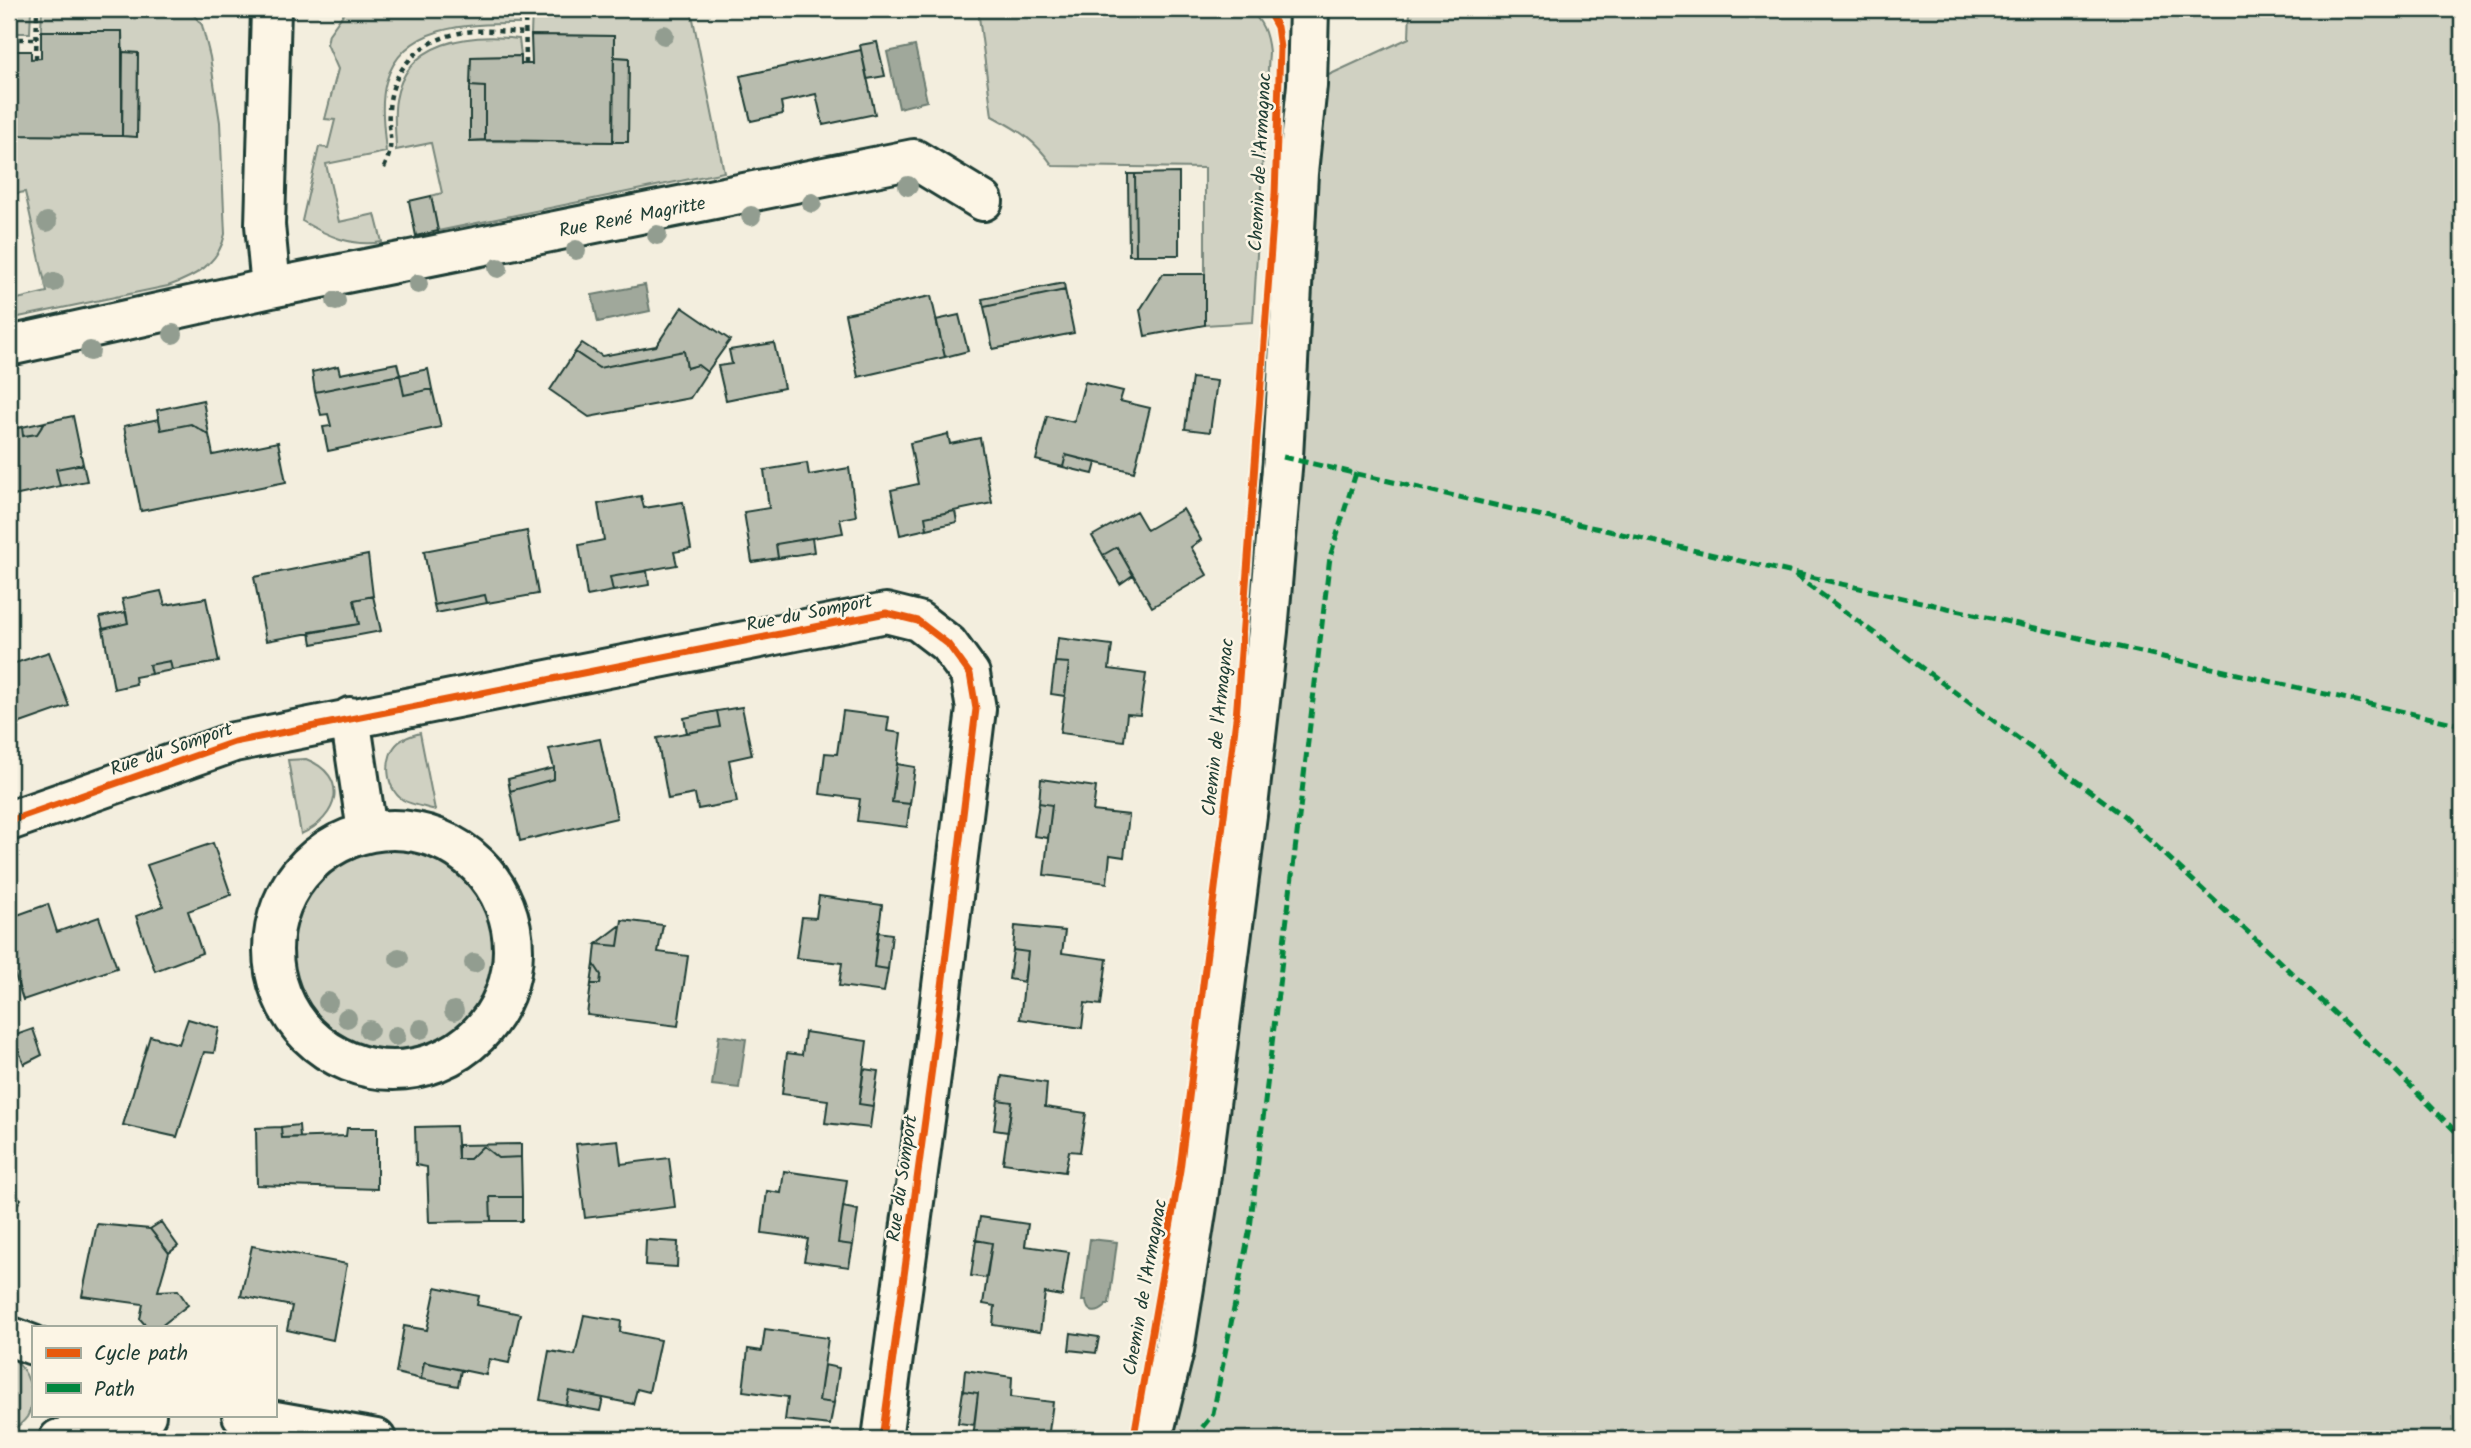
<svg xmlns="http://www.w3.org/2000/svg" width="2471" height="1448" viewBox="0 0 2471 1448" font-family="Kalam,sans-serif">
  <rect width="100%" height="100%" fill="#f3eede"/>
  <filter id="ink" filterUnits="userSpaceOnUse"><feTurbulence type="fractalNoise" baseFrequency=".0143" numOctaves="2"/><feDisplacementMap in="SourceGraphic" scale="14" xChannelSelector="R" yChannelSelector="G"/><feConvolveMatrix kernelMatrix="1 2 1 2 8 2 1 2 1" color-interpolation-filters="sRGB"/></filter>
  <g filter="url(#ink)">
    <path fill="#d0d1c2" stroke="#78877b" stroke-width="2" d="M9,9H31L30,33H9Z
      M42,9H189L202,25L210,57L220,122L225,234C219,264 194,277 168,286L9,319V301L47,292L25,192L9,195V135L137,136L138,53L123,52L122,31H41Z
      M347,9H519V24C470,24 403,23 386,82C380,104 384,129 386,152L326,164L339,222L375,214L382,242C351,247 328,236 302,221L319,147L328,148L335,120L325,119L338,69L327,44L329,34Z
      M532,9H691L724,172L438,231L431,196L442,193L431,143L396,150C396,134 393,116 396,100C406,40 470,33 519,39L521,56L471,57L470,141L627,142L629,58L614,57V36L531,35Z
      M978,9H1247C1263,20 1267,34 1269,52L1253,322L1205,325V168L1053,166C1035,140 1020,131 992,116Z
      M1410,9H2462V1439H1152L1174,1350L1307,85L1409,38Z
      M420,733L435,810C426,807 412,805 403,800C385,789 383,755 399,742C405,737 413,735 420,733Z
      M306,759C350,776 339,818 301,834L288,760Z
      M290 949a102 102 0 1 1 204 0a102 102 0 1 1-204 0Z
      M9,1356C28,1368 39,1396 27,1417C23,1423 14,1429 9,1432Z"/>
    <path fill="#a0a89b" stroke="#6c7d72" stroke-width="2" d="M915,46L927,101L899,108L887,52Z
      M645,285L650,311L598,322L592,295Z
      M719,1035L746,1039L739,1088L712,1085Z
      M1090,1239L1117,1242L1109,1304H1106L1105,1307C1096,1315 1087,1313 1086,1301H1082Z"/>
    <path fill="#b8bcae" stroke="#1f3d34" stroke-width="2" d="M41,31H122V136L9,135V51H31V59L41,58Z
      M531,35L614,36L613,142L485,140V87L470,86L471,57L521,56V64H532Z
      M877,42L885,76L867,79L860,45Z
      M861,50L875,114L823,125L816,94L781,102L783,114L751,121L740,76Z
      M123,52L138,53L137,137L122,136Z
      M614,57L629,58L628,142H613Z
      M470,86L485,87V140L470,141Z
      M1179,173V255H1136L1135,174Z
      M1128,174H1135L1136,255H1129Z
      M431,196L438,231L416,236L409,201Z
      M1163,274H1205V325L1145,336L1140,310Z
      M1064,283L1065,290L984,307L982,299Z
      M1065,290L1074,333L993,349L984,307Z
      M931,296L945,357L858,377L845,314Z
      M682,307L730,340L707,372L698,365L687,368L684,351L599,368L575,352L582,343L602,356L656,346Z
      M959,315L968,351L945,357L936,320Z
      M774,343L784,388L726,400L718,366L732,364L729,350Z
      M684,351L687,368L698,365L707,372L690,398L589,417L550,390L575,352L599,368Z
      M397,363L400,375L315,392L312,372L338,366L340,374Z
      M428,369L432,389L404,395L400,375Z
      M400,375L404,395L432,389L441,427L328,451L323,427L331,426L328,414L321,415L315,392Z
      M1192,378L1217,381L1210,432L1185,429Z
      M1085,382L1123,391L1120,401L1150,408L1134,472L1066,455L1063,467L1036,460L1047,416L1074,422Z
      M203,400L209,435L191,424L161,430L157,410Z
      M73,416L83,464L56,469L60,486L9,497V430L22,427L23,436L37,434L45,422Z
      M159,419L161,430L191,424L209,435L213,455L278,442L286,482L141,511L124,426Z
      M45,422L37,434L23,436L22,427Z
      M948,434L950,444L980,438L992,503L925,517L927,529L900,535L891,490L918,484L910,443Z
      M1066,455L1096,463L1093,474L1063,467Z
      M807,463L809,475L849,468L856,516L840,519L843,533L776,544L778,558L752,562L744,512L769,508L764,470Z
      M83,464L87,481L60,486L56,469Z
      M641,496L644,508L683,502L691,549L674,552L677,565L610,577L613,591L587,596L579,545L604,540L598,504Z
      M1183,509L1201,540L1191,547L1207,575L1152,607L1117,547L1103,555L1092,536L1136,511L1147,530Z
      M955,511L957,522L927,529L925,517Z
      M527,531L538,594L487,603L485,595L434,605L424,551Z
      M812,538L814,552L778,558L776,544Z
      M1117,547L1133,575L1120,584L1103,555Z
      M368,555L373,596L354,600L359,624L266,641L254,577Z
      M647,571L649,585L613,591L610,577Z
      M161,591L165,605L206,598L219,662L172,670L170,661L149,665L151,674L135,677L136,684L114,689L103,629L128,623L122,599Z
      M485,595L487,603L436,613L434,605Z
      M373,596L381,631L312,644L310,632L359,624L354,600Z
      M126,612L128,623L103,629L100,617Z
      M1058,638L1112,645L1109,669L1146,674L1140,715L1127,714L1124,741L1060,733L1069,663L1055,662Z
      M49,652L69,706L9,727V665Z
      M170,661L172,670L151,674L149,665Z
      M1055,662L1069,663L1065,696L1051,694Z
      M742,707L752,755L729,760L737,802L698,809L695,794L668,799L657,738L720,727L717,711Z
      M717,711L720,727L687,733L684,718Z
      M843,711L889,717L887,731L901,733L892,802L910,804L907,827L857,821L860,799L820,794L825,753L837,754Z
      M600,739L617,818L520,841L510,791L554,779V768L549,749Z
      M897,764L915,767L910,804L892,802Z
      M554,768V779L510,791L508,779Z
      M1041,779L1096,787L1093,811L1129,815L1124,857L1110,855L1107,883L1044,875L1052,805L1039,803Z
      M1039,803L1052,805L1048,838L1034,836Z
      M213,843L231,895L188,911L202,953L155,971L136,916L163,906L147,865Z
      M819,896L882,905L874,967L888,969L884,992L839,986L842,963L796,958L802,917L816,918Z
      M48,904L57,932L99,917L117,968L23,1000L9,957V918Z
      M622,920L663,925L658,952L688,956L678,1026L587,1015L591,984H600L601,975L594,964L596,944L618,946Z
      M621,925L618,946L596,944Z
      M1015,926L1065,931L1062,953L1107,959L1101,1005L1085,1003L1082,1028L1020,1019L1028,952L1013,950Z
      M878,932L892,934L888,969L874,967Z
      M1013,950L1028,952L1024,982L1009,979Z
      M594,964L601,975L600,984H591Z
      M188,1019L219,1028L214,1053L204,1052L177,1137L123,1125L150,1036L179,1044Z
      M33,1029L42,1055L24,1064L13,1036Z
      M805,1032L867,1041L859,1104L873,1106L870,1128L825,1123L828,1100L782,1094L787,1053L802,1055Z
      M864,1069L878,1071L873,1106L859,1104Z
      M1002,1076L1047,1083L1045,1107L1086,1113L1080,1152L1069,1151L1065,1172L1003,1163L1012,1102L998,1100Z
      M998,1100L1012,1102L1008,1132L994,1130Z
      M299,1125L300,1137L282,1138L281,1127Z
      M456,1126L458,1159H470L483,1146L498,1158L521,1157L522,1197H490L491,1221L429,1222L427,1167L416,1165L415,1127Z
      M281,1127L282,1138L346,1136L347,1128H377V1189L257,1185L256,1128Z
      M618,1140L621,1164L669,1158L675,1207L585,1218L576,1144Z
      M521,1144V1157L498,1158L483,1146L470,1159H458V1145Z
      M784,1171L847,1180L838,1243L853,1245L849,1267L804,1261L808,1239L762,1233L767,1191L781,1193Z
      M9,1190L21,1199L9,1217Z
      M490,1197H522V1221H491Z
      M843,1207L858,1210L853,1245L838,1243Z
      M980,1217L1028,1224L1025,1246L1069,1252L1062,1296L1045,1293L1040,1332L993,1325L995,1306L983,1304L992,1243L976,1240Z
      M161,1222L178,1246L169,1253L150,1229Z
      M97,1224L150,1229L169,1253L158,1291L178,1290L188,1305L160,1327H147L140,1319L143,1304L82,1296Z
      M646,1240L678,1242L677,1267L645,1265Z
      M976,1240L992,1243L986,1278L971,1276Z
      M252,1246L347,1264L333,1340L287,1330L292,1306L241,1296Z
      M436,1287L479,1296L477,1305L520,1314L509,1363L489,1359L486,1375L424,1362L421,1379L396,1373L404,1326L427,1330Z
      M584,1315L621,1321L620,1332L660,1340L649,1392L637,1389L633,1404L569,1391L566,1405L540,1400L549,1351L575,1355Z
      M765,1329L828,1338L819,1401L834,1403L830,1425L785,1420L788,1397L743,1391L748,1349L762,1351Z
      M1071,1333L1099,1337L1096,1353L1069,1350Z
      M424,1362L461,1370L458,1386L421,1379Z
      M824,1365L839,1368L834,1403L819,1401Z
      M965,1370L1012,1377L1011,1397L1053,1402L1048,1439H973L978,1393L963,1391Z
      M569,1391L603,1398L600,1411L566,1405Z
      M963,1391L978,1393L974,1425L958,1423Z"/>
    <g fill="none" stroke-linecap="round" stroke-linejoin="round">
      <g stroke="#1f3d34" stroke-width="44">
        <path id="minor" d="M271,288L265,225L271,9
          M9,346L271,288L914,159L983,201
          M350,717L367,831
          M9,821L234,742L866,617L886,613L918,621L948,644L970,674L976,709L932,1068L882,1439
          M273 950a120 120 0 1 1 240 0a120 120 0 1 1-240 0Z
          M9,1336L33,1345
          M242,1415L376,1439
          M59,1439L130,1422L146,1415
          M1152,1439L1174,1350L1197,1206L1247,815L1268,631L1283,457L1298,173L1307,85L1309,9"/>
      </g>
      <path stroke="#1f3d34" stroke-width="4.5" stroke-dasharray="5 5" stroke-linecap="butt" d="M525,9L526,63
        M9,39H36
        M36,59L37,9
        M384,168C396,142 387,135 389,110C391,66 424,38 465,32C484,29 506,32 525,33"/>
      <use href="#minor" stroke="#fcf5e5" stroke-width="38"/>
      <path stroke="#00873e" stroke-width="5" stroke-dasharray="10 5" stroke-linecap="butt" d="M1283,457L2462,725
        M1795,575L2124,816L2392,1067L2462,1138
        M1193,1439L1213,1414L1250,1228L1330,557L1356,473"/>
      <g stroke="#fcf5e5" stroke-width="11">
        <path id="cycleway" d="M9,821L234,742L866,617L886,613L918,621L948,644L970,674L976,709L932,1068L882,1439
          M1142,1439L1134,1436L1180,1170L1236,719L1275,195L1280,48L1277,27L1267,9"/>
      </g>
      <use href="#cycleway" stroke="#e8590c" stroke-width="7"/>
    </g>
    <g fill="#929d90">
      <circle cx="664" cy="35" r="10"/>
      <circle cx="908" cy="186" r="10"/>
      <circle cx="812" cy="203" r="10"/>
      <circle cx="751" cy="216" r="10"/>
      <circle cx="47" cy="222" r="10"/>
      <circle cx="657" cy="235" r="10"/>
      <circle cx="576" cy="250" r="10"/>
      <circle cx="498" cy="268" r="10"/>
      <circle cx="54" cy="282" r="10"/>
      <circle cx="418" cy="284" r="10"/>
      <circle cx="336" cy="301" r="10"/>
      <circle cx="173" cy="334" r="10"/>
      <circle cx="90" cy="351" r="10"/>
      <circle cx="399" cy="958" r="10"/>
      <circle cx="474" cy="963" r="10"/>
      <circle cx="328" cy="1002" r="10"/>
      <circle cx="454" cy="1011" r="10"/>
      <circle cx="347" cy="1018" r="10"/>
      <circle cx="421" cy="1029" r="10"/>
      <circle cx="369" cy="1030" r="10"/>
      <circle cx="396" cy="1036" r="10"/>
    </g>
  </g>
  <g text-anchor="middle" stroke-width="5" stroke-linejoin="round" paint-order="stroke">
    <g font-size="19" fill="#1f3d34" stroke="#fcf5e5">
      <text transform="translate(1259 162) rotate(-87)" y="7">Chemin de l'Armagnac</text>
      <text transform="translate(632 216) rotate(-11)" y="7">Rue René Magritte</text>
      <text transform="translate(809 612) rotate(-11)" y="7">Rue du Somport</text>
      <text transform="translate(1217 727) rotate(-84)" y="7">Chemin de l'Armagnac</text>
      <text transform="translate(171 748) rotate(-19)" y="7">Rue du Somport</text>
      <text transform="translate(901 1178) rotate(-82)" y="7">Rue du Somport</text>
      <text transform="translate(1144 1287) rotate(-80)" y="7">Chemin de l'Armagnac</text>
    </g>
  </g>
  <rect width="2471" height="1448" fill="none" stroke="#fcf5e5" stroke-width="35"/>
  <rect x="18" y="18" width="2436" height="1413" fill="none" stroke="#1f3d34" stroke-width="2.5" filter="url(#ink)"/>
  <rect x="32" y="1326" width="245" height="91" fill="#fcf5e5" stroke="#a4ab9e" stroke-width="2"/>
  <rect x="46" y="1348" width="35" height="10" fill="#e8590c" stroke="#a4ab9e" stroke-width="2"/>
  <text x="94" y="1360" font-size="21" fill="#1f3d34">Cycle path</text>
  <rect x="46" y="1383" width="35" height="10" fill="#00873e" stroke="#a4ab9e" stroke-width="2"/>
  <text x="94" y="1396" font-size="21" fill="#1f3d34">Path</text>
</svg>
